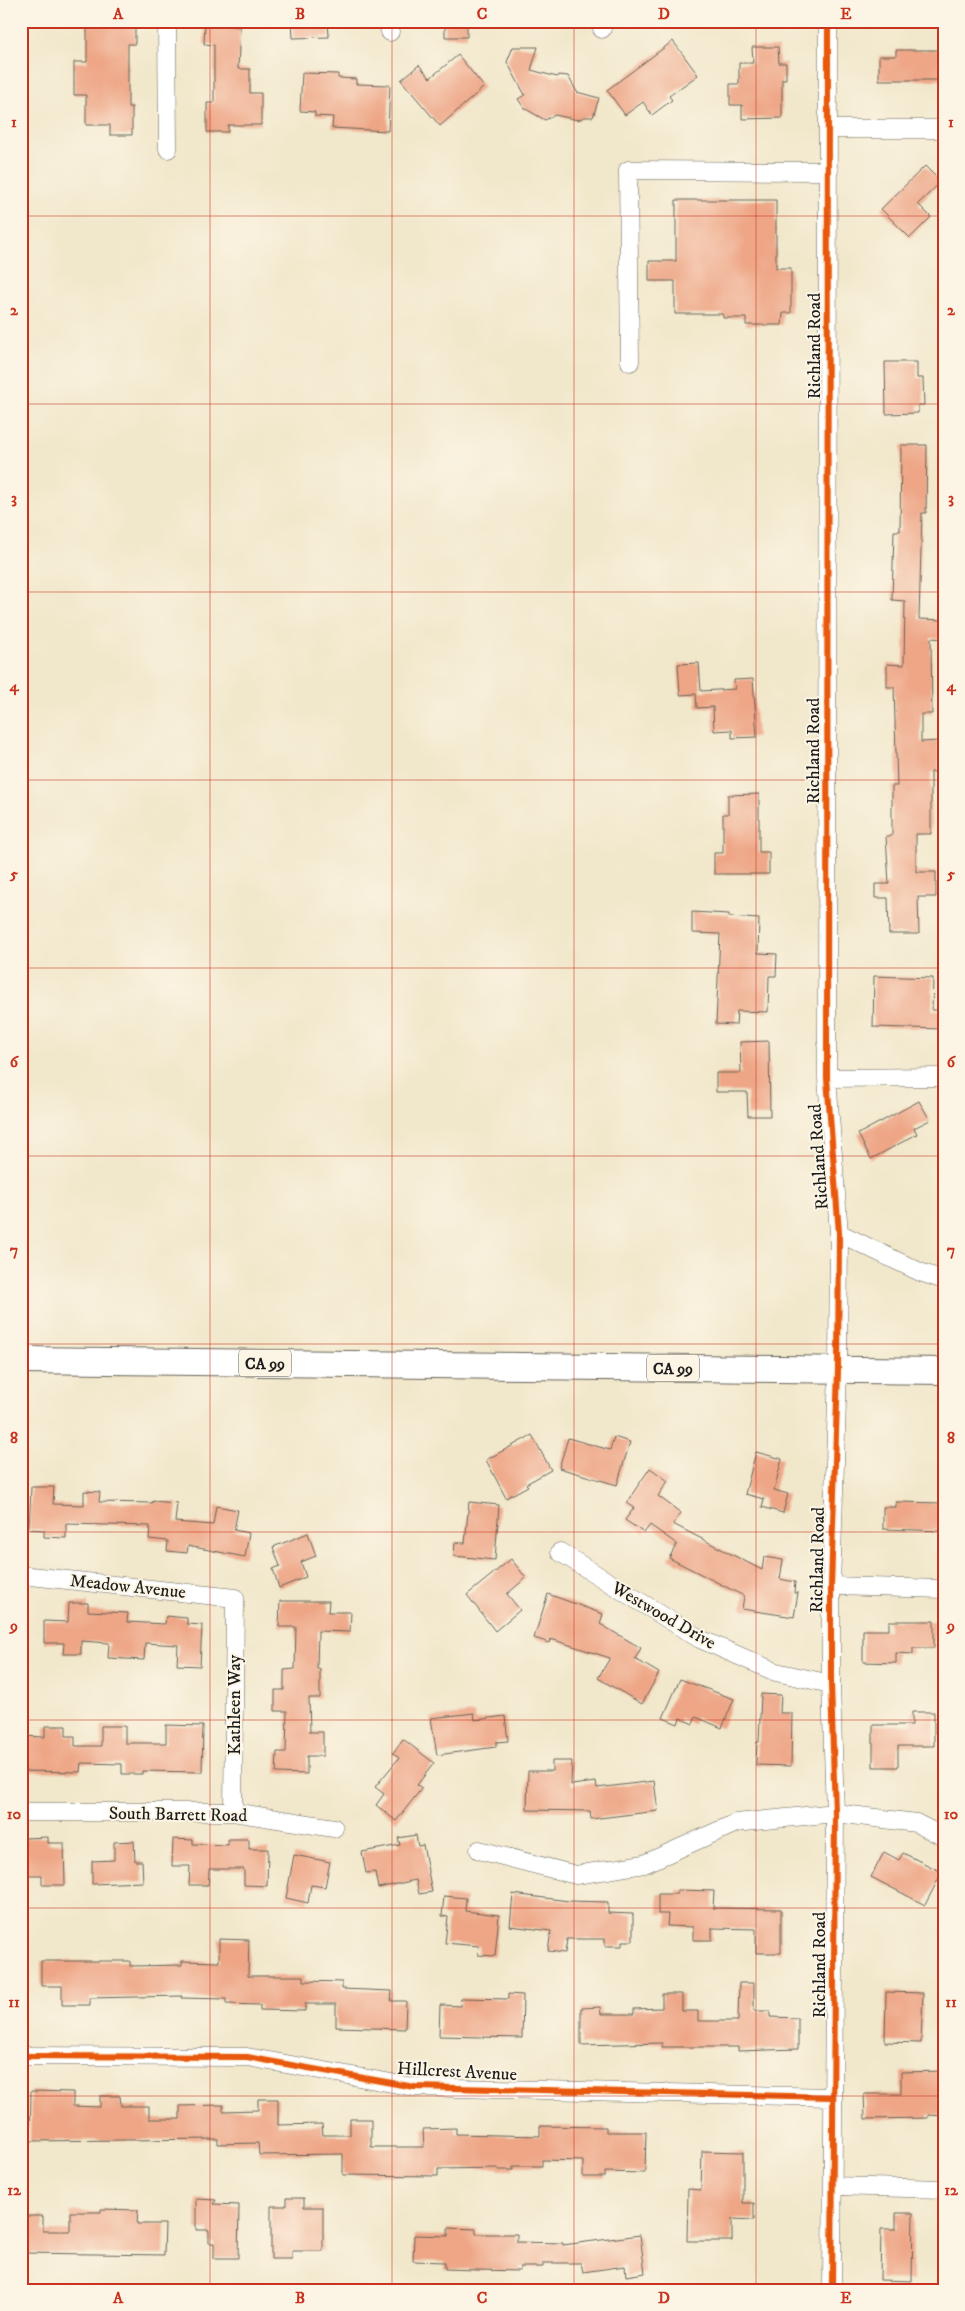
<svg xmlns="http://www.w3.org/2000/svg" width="965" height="2311" viewBox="0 0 965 2311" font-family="'IM FELL DW Pica',serif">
  <rect width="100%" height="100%" fill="#fcf5e5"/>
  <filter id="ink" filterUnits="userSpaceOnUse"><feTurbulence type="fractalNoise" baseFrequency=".02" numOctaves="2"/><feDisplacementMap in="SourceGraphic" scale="10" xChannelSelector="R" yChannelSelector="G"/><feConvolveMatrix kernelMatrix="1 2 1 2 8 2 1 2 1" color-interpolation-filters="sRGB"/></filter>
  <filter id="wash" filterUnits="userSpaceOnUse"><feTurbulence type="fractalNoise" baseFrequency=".0096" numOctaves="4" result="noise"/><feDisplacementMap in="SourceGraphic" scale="20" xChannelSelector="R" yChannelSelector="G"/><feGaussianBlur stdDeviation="1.12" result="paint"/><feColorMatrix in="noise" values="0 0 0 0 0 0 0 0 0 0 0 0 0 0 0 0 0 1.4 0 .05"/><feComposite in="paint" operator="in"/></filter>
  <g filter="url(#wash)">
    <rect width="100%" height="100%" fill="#f1e7cb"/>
    <g id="blocks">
      <path fill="#eea686" d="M87,21H135V44H128V107H132V135H110V125H86V95H74V62H87Z
        M205,21H231V26L240,27L238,69H250V93H261V125H228V132H207V103H214V45L204,44Z
        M292,21H328L329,37L293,38Z
        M445,21H467V37H445Z
        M673,41L698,75L669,96L672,100L652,115L643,102L625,115L607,90Z
        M513,47H538L531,70L557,77L558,75L568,76L577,92L599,98L593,117H584L578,120L555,115L545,120L524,108L518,99L525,95L507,62Z
        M752,47H778L779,63H786V79H782V118L742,119V105H730V84H739V63H753Z
        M896,50H944V80H879V56H896Z
        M458,55L484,87L440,126L401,80L419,65L430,78Z
        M302,73L338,74V78L356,79V84L390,85L388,131L332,128L333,117L315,116V112L300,111Z
        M925,166L941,182L918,204L931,217L910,238L881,209Z
        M676,200H776V268H791V313H783L782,325H746V318H723V314H675V281H649V261H676Z
        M885,362H917V378H923L924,405H918V413L886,414Z
        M901,445H927L926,513H922L919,619L944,620V639L931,638L932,714H921V742L938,741L939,772H931V834H916V872H936V897H918L919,934H889L888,898H875V884H889L886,836H892V786H897L894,687H887V664L904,665L905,601L892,600L894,531H900Z
        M699,663L701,691L735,689L734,680L753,679L757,737L732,738V730L714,731L713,707L697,708L696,694L680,695L678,664Z
        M759,794V852H769V874H714V853H723V814H728V795Z
        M692,912L729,914V917L759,919L758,953L777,954L776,976H769L768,1012L737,1011L736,1025L716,1024L720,934L692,933Z
        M874,976L933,978L932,1010H944V1029L873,1027Z
        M769,1041L770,1116H748L747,1092H716V1073H741L740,1042Z
        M919,1101L930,1120L914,1128L917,1134L871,1159L858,1134Z
        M532,1435L551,1470L526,1484L528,1486L506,1498L486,1460Z
        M614,1437L630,1442L617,1485L559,1468L568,1438L610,1450Z
        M756,1452L782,1459L774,1490L788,1494L783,1513L762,1507L764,1499L745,1494Z
        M650,1468L668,1481L658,1496L681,1513L673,1524L762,1570L764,1557L783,1560L780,1579L795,1582L794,1593H798L794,1617L742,1609L744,1596L669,1558L677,1544L650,1525L644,1533L625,1520L634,1508L626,1503Z
        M31,1487H54L53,1504L84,1505V1491L100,1492L99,1502L152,1503L153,1501L177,1503L175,1522L213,1525L216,1506L238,1510L234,1530L249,1533L245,1557L188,1546L187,1553L167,1551L168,1541L149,1539L150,1526L66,1524V1538L44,1537V1530L29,1529Z
        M469,1502L499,1505L495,1560L454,1556L455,1542L465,1543Z
        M896,1502L944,1503V1531L883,1529V1507H896Z
        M308,1533L316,1556L301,1562L306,1577L279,1588L273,1569L280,1566L273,1547Z
        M511,1559L526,1578L507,1594L520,1610L495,1631L467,1595Z
        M548,1594L603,1614L600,1624L641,1648L635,1659L659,1673L642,1704L598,1678L610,1658L551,1639L550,1643L534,1638Z
        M280,1601H329L328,1612H351L350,1632L318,1631L317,1669H320V1698H309L310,1732H323V1756H307V1774L276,1773L277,1752H286L287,1711H275V1690H284V1670L295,1669L296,1627H279Z
        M69,1603H88V1611L128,1613L127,1622L165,1624L166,1616L187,1618V1624L202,1625L200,1666L177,1665L178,1645L145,1643L144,1660L108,1658L109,1643L81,1641V1654H63L64,1643H44V1621L68,1622Z
        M889,1621H934V1648H913V1654L896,1653V1663L863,1662V1630H889Z
        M680,1679L734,1699L722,1728L696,1717L693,1724L680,1718L678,1724L663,1718Z
        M761,1694L781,1695L780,1713H792L791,1766L756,1765L757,1742H759Z
        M912,1712H934V1746H898V1767H873V1725H912Z
        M474,1713L475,1720L505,1716L508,1741L496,1742V1747L437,1755L431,1718Z
        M166,1725L203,1726L202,1772L142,1771V1774H122V1764L81,1763L80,1772L21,1771V1736L45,1737V1726H66V1736H75V1746H101V1726H125V1743H166Z
        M403,1739L434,1763L417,1785L422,1788L396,1821L376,1805L384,1794L375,1787L399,1758L393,1753Z
        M552,1761H572L571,1785L596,1782L597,1788L654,1781L658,1811L591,1819L590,1811L527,1810L528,1771H552Z
        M416,1835L418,1846L423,1845L432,1892L419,1894L416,1880L378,1888L375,1872L366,1873L362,1852L400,1845L398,1838Z
        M48,1837V1843H64L65,1885H42V1875H26L25,1838Z
        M173,1839L193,1840V1844L228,1845V1839H249V1849H268L267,1886L244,1885V1869H209L208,1885H189L190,1866H172Z
        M134,1841L135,1861H142L143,1882L92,1884V1861L114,1860V1842Z
        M884,1852L899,1860L903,1853L942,1872L925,1905L871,1877Z
        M294,1855L330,1862L325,1887L311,1885L308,1903L286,1898Z
        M677,1890L714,1891L713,1908L781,1909V1953H756V1929L712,1928V1940H693V1927L667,1926L668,1914H658V1894H677Z
        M513,1894L569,1901L608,1902V1913L633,1914V1941H622V1946H605V1939H567L565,1953L548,1951L551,1931L510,1926Z
        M444,1896L466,1898L465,1911L499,1915L495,1956L478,1955L479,1946L445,1943L448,1917L442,1916Z
        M219,1939L249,1940L248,1976H304V1981L342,1982V1989L392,1991L391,2001H406L405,2029L336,2027V2004H305V2011L260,2010V2005L226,2004V1999L181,1998L182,1996L90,1998V2005H62V1986H41V1961H130V1966L182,1965V1961L219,1962Z
        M739,1983H754V2011H770V2017L798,2018V2049L738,2051V2047H662V2043L581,2045V2008L600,2007L601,2014H634V2009L662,2008V1994H682V2011H698V2021H738Z
        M886,1992L923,1993L921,2043L885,2042Z
        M508,1994L523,1995L522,2038L439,2036L440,2005L460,2006L461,1998L508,1999Z
        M944,2071V2116L928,2115V2118L865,2119L864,2094H901V2072Z
        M31,2091L73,2092V2106L100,2107V2096H120L121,2106H149V2119H180V2106L223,2105V2111L258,2110V2099H278V2125L322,2124L323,2135H350V2119H371V2147H424L423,2129L456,2128V2134L540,2136V2126L606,2127V2132H646L645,2173L605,2172V2177H583V2161L542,2160V2166H513V2170H498V2168L438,2169V2176L343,2175V2154L259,2155L258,2143L218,2144V2139L30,2141Z
        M702,2151L743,2152V2203H754V2220L732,2219V2241H687L688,2189L701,2190Z
        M286,2198H304V2207H323V2251H292V2259H271V2206H286Z
        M196,2199L216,2200L214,2204L239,2205L238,2258H214V2243H209V2230H196Z
        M101,2209L138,2210L137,2224H165L164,2255L23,2253V2216H43V2231H70V2212H101Z
        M896,2213H913L912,2281L880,2280L881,2229H896Z
        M448,2228L476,2229V2234H517V2242L563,2243V2245L640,2235L645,2273L626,2276L625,2266L583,2272L581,2263H543V2267H520V2271L477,2270L445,2269V2262L413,2261L414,2235L448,2236Z"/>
    </g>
  </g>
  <g filter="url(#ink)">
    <use href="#blocks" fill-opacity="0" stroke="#676359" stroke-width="1"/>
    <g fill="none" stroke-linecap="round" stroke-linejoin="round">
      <g stroke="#676359" stroke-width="19">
        <path id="minor" d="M167,21L168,149
          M390,21V32
          M828,21L827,1078L839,1233L838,1370L831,1586V1684L835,1813L832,2290
          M602,29V21
          M829,129H944
          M630,362L628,170L829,171
          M827,1078L944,1077
          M839,1233L920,1272L944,1280
          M560,1552L700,1639L776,1672L831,1684
          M21,1575L235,1598L233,1812
          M831,1586L944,1589
          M21,1812H233L334,1828
          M479,1850L576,1875L644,1864L736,1823L835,1813L916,1823L944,1837
          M21,2056L247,2057L414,2087L833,2097
          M833,2186L944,2189"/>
      </g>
      <g stroke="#676359" stroke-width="28">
        <path id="highway" d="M21,1360L944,1371"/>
      </g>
      <use href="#minor" stroke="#fff" stroke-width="18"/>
      <use href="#highway" stroke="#fff" stroke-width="26"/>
      <g stroke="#fcf5e5" stroke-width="9">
        <path id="cycleway" d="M828,21L827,1078L839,1233L838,1370L831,1586V1684L835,1813L832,2290
          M21,2056L247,2057L414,2087L833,2097"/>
      </g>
      <use href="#cycleway" stroke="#e8590c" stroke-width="6"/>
    </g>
  </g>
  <path fill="none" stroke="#c8321e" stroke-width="1" stroke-opacity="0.55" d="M210,21V2290M392,21V2290M574,21V2290M756,21V2290M21,216H944M21,404H944M21,592H944M21,780H944M21,968H944M21,1156H944M21,1344H944M21,1532H944M21,1720H944M21,1908H944M21,2096H944"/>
  <g text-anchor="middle" stroke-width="4" stroke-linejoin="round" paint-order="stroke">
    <g fill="#fcf5e5" stroke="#5f5d58" stroke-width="1">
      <rect x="239" y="1349.5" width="52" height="27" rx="4"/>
      <rect x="647" y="1354.5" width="52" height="27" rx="4"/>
    </g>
    <g font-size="16" font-weight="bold" fill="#1c1c1c">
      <text x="265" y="1369">CA 99</text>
      <text x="673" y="1374">CA 99</text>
    </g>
    <g font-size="18" fill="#1c1c1c" stroke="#fcf5e5">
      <text transform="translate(814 346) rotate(-90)" y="6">Richland Road</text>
      <text transform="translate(813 751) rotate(-90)" y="6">Richland Road</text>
      <text transform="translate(818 1157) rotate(-94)" y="6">Richland Road</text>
      <text transform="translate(817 1560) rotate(-89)" y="6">Richland Road</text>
      <text transform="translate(128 1586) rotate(6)" y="6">Meadow Avenue</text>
      <text transform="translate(664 1615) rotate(30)" y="6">Westwood Drive</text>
      <text transform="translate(234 1705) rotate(-90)" y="6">Kathleen Way</text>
      <text transform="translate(178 1814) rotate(1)" y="6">South Barrett Road</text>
      <text transform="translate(819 1965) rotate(-90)" y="6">Richland Road</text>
      <text transform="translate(457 2071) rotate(3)" y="6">Hillcrest Avenue</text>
    </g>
  </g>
  <rect width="965" height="2311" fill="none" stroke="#fcf5e5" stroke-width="55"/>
  <rect x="28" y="28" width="910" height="2256" fill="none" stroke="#c8321e" stroke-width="2"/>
  <g font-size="16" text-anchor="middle" font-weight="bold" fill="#c8321e">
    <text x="118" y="19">A</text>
    <text x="300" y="19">B</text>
    <text x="482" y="19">C</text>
    <text x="664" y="19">D</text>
    <text x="846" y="19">E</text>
    <text x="14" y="127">1</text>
    <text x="951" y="127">1</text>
    <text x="14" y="315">2</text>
    <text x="951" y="315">2</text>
    <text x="14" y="503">3</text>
    <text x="951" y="503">3</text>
    <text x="14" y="691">4</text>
    <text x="951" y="691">4</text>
    <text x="14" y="879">5</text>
    <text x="951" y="879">5</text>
    <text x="14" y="1067">6</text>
    <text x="951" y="1067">6</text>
    <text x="14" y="1255">7</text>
    <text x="951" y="1255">7</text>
    <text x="14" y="1443">8</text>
    <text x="951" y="1443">8</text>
    <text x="14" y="1631">9</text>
    <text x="951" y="1631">9</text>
    <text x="14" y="1819">10</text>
    <text x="951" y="1819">10</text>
    <text x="14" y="2007">11</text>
    <text x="951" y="2007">11</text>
    <text x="14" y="2195">12</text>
    <text x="951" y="2195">12</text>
    <text x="118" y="2303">A</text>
    <text x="300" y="2303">B</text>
    <text x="482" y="2303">C</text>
    <text x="664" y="2303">D</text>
    <text x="846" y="2303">E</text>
  </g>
</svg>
